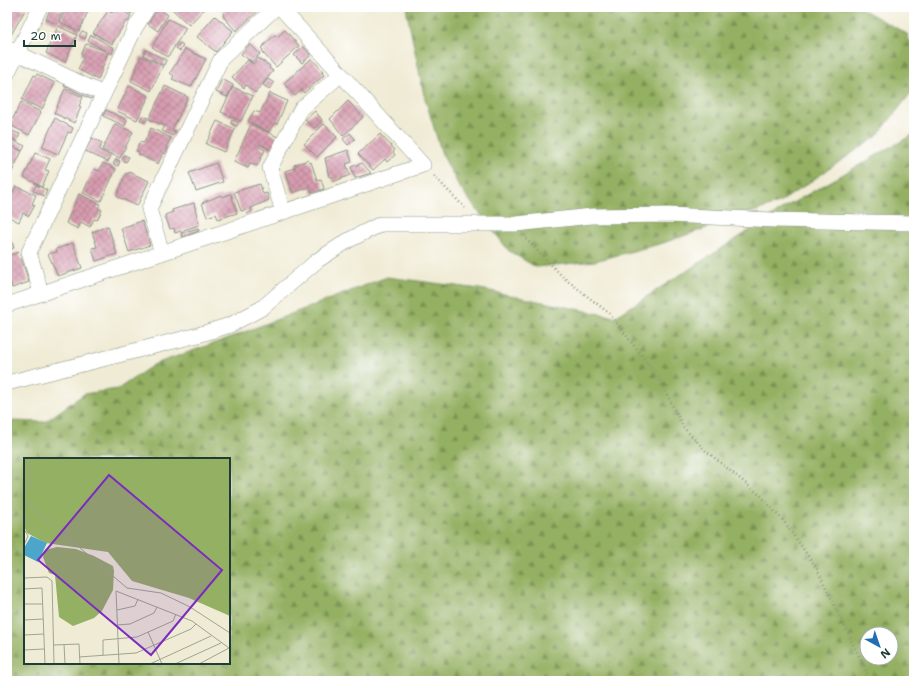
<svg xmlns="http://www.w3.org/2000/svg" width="921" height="688" viewBox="0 0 921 688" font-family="'Shantell Sans',sans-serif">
  <defs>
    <pattern id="forest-firs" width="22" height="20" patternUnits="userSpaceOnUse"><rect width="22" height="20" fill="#94b062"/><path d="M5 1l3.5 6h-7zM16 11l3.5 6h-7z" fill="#789052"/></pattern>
    <pattern id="building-cross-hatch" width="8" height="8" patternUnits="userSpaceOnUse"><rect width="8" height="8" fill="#d79baf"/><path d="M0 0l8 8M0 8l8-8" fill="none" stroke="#ae808f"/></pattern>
  </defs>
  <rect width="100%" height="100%" fill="#fff"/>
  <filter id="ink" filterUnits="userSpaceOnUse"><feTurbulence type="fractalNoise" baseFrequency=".025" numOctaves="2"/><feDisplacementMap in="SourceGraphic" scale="8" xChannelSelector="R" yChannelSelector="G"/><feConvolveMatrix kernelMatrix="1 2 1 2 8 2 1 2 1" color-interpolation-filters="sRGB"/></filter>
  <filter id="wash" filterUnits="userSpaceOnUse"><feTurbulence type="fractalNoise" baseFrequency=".012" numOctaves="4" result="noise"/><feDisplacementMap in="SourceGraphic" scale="16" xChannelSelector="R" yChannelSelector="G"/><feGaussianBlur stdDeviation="0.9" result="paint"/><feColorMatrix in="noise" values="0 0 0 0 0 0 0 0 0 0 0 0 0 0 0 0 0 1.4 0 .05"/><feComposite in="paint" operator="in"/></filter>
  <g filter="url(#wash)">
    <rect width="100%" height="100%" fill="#f0ebd4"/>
    <path fill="url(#forest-firs)" stroke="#5a764b" fill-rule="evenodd" d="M408,7H858L907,34L914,51V89L877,136L779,203L663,243L595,261L536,267L509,251L460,188L442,154L424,95L407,13Z
      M914,134V681H7V421L45,422L84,394L118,389L155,364L229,338L387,277L480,289L615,317L789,205ZM25,459H229V663H25ZM867,634H891V658H867Z"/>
    <g id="blocks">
      <path fill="url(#building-cross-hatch)" d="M7,7H18L25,10L11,35L7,33Z
        M51,7L63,11L57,24L46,19Z
        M67,7H90L79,31L60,22Z
        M107,7H116L131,16L128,22L126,21L112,44L93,33L108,11L112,13L113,12L107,8Z
        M122,7H131L134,9L131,14Z
        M170,7H206L189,25Z
        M229,7H255L258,11L236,31L223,16L224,14L222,12Z
        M158,8L168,15L158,31L148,24Z
        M215,16L233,31L216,52L197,37Z
        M168,19L186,28L168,57L152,47Z
        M58,26L77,35L65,62L46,53Z
        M285,30L299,46L276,67L262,52L263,50L261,48L275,35L277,37Z
        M82,31L87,33L85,39L79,36Z
        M91,35L114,48L112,54L108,52L98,80L78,69L84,57L81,55L86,44L106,51L88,41Z
        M180,43L183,45L180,51L176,48Z
        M250,44L260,54L252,62L241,54Z
        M303,46L311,55L302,63L294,55Z
        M185,49L206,59L191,87L172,79L174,76L170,73Z
        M146,50L166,60L164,65L143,55Z
        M141,56L163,66L151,91L131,81Z
        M258,58L270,66L269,68L273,71L255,93L246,85L244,88L232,77L248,60L253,64Z
        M311,59L313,60L323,71L321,72L324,75L304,93L302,90L295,96L284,83Z
        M37,74L55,83L42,109L22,100L34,75L36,76Z
        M222,79L233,85L227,97L216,92Z
        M268,79L274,83L269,89L263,85Z
        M66,81L93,94L91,99L64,86Z
        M129,86L149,96L137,120L117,111Z
        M165,86L188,97L172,130L176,131L173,136L162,131L165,126L149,119Z
        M233,87L253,96L241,121L221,112Z
        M65,89L83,97L79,106L81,107L74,123L54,113Z
        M270,93L287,101L277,124L274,123L269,132L248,121L254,111L260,113Z
        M348,101L363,117L343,136L330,119Z
        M21,102L41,112L29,135L10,125Z
        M106,110L127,120L125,126L103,116Z
        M315,111L322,120L314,128L305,120Z
        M142,116L148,118L145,123L140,120Z
        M55,118L73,128L71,133L68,132L58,154L42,147Z
        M7,120L10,121L7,129L20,134L17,141L7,136Z
        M232,120L238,123L237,126L231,123Z
        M217,121L235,129L224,152L206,144Z
        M115,124L133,132L120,158L102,150Z
        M251,124L278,137L271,150L260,144L259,147L265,150L257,166L250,163L248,168L234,162Z
        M324,124L337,137L317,157L304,144Z
        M151,128L171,138L166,147L168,148L165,154L163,153L158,164L138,154L139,152L136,151L140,142L144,143Z
        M350,133L355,139L348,145L343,139Z
        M380,134L395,150L393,152L395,155L387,162L385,159L373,170L358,154Z
        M92,138L102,143L99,150L111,156L108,162L85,151Z
        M12,140L25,146L22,151L14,147L22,151L9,178L7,177V144L10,146Z
        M348,150L352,162L346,164L350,175L333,182L332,176L329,177L325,158Z
        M35,153L50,159L45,170L49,171L42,187L24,177Z
        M124,155L129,157L126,162L122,160Z
        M116,159L120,161L118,166L113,164Z
        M308,160L309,163L311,162L317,180L321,179L324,189L312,193L310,187L293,193L285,171L295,168L294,165Z
        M103,163L116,169L101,201L83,193L94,169L99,171Z
        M216,163L223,182L196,191L189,173Z
        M362,163L371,173L355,178L351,167Z
        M129,172L149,181L137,206L118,197L117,195L126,173L128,174Z
        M260,184L263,194L267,193L269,200L251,208L252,212L247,214L246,210L241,211L234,192Z
        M36,185L47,190L45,196L33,191Z
        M16,186L36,195L32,204L35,205L29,216L23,213L19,222L7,216V204Z
        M79,194L100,204L98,208L102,210L97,220L94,219L90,227L81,222L78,229L66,223Z
        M231,194L237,213L218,219L216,214L207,217L202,203L221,195L222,197Z
        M194,203L199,225L175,233L174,228L170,229L165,215L173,212L172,210Z
        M142,221L150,245L129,252L121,228Z
        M108,226L117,254L96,261L92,248L97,247L92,232Z
        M7,227L14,248L7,250Z
        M198,228L199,231L182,237L181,233Z
        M73,243L82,268L58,276L48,254L57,252L56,249Z
        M19,252L29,282L12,288L7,272V256Z"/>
    </g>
  </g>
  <g filter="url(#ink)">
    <use href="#blocks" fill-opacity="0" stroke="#889484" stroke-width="1"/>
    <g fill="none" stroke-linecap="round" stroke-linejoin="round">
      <g stroke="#889484" stroke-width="16">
        <path id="street" d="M7,48L103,94
          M7,74L40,7
          M283,212L270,168L301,109L341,74
          M162,253L149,209L221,59L276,7
          M41,293L29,252L135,28L148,7
          M7,305L423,165L280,7
          M7,383L198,335L230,325L262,308L318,260L349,240L381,224H516L592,216L668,215L774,220L914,223"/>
      </g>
      <path stroke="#889484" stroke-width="2.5" stroke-dasharray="1 3" stroke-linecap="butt" d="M434,176L465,208
        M526,239L563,277L610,314L660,380L683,427L705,450L761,496L785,523L816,567L871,681"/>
      <use href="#street" stroke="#fff" stroke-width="15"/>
    </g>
  </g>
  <g transform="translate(24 458)">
    <rect width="206" height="206" fill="#f0ebd4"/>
    <path d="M0,0H206V158L165,140L108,123L84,94L22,85L3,75L0,68ZM33,89L52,91L70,98L89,108L90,113L89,132L78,153L70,160L49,168L35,159L31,117L25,115L19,99L21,92Z" fill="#94b062"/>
    <path d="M7,78L23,85L14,104L0,97V90Z" fill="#4ca6c9"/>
    <path fill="none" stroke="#9ca594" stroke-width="1" d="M0,35L7,27L4,0M0,42L103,130L137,135L166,149L206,175M0,71L4,78L0,87M0,71L2,58M0,120L23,119L28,123L30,206M0,131L18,130L21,206M0,146H19M93,152L111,148L114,141M0,162L19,161M93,167L106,166L130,155L133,149M124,174L138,206M0,177L20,176M40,186L41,206M30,187L55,186L56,206M0,192L20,191M79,197V182L113,179L149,163L152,156M55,199L112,195L167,171L172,166M95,206L92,133L168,163L205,190L175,206M126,206L187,178M151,206L197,185"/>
    <path fill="#7b2cbf" fill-opacity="0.15" stroke="#7b2cbf" stroke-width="2" d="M85,17L198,112L127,197L14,102Z"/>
    <rect width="206" height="206" fill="none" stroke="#1f3d34" stroke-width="2"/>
  </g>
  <rect width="921" height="688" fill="none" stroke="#fff" stroke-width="24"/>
  <g transform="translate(879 646) rotate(140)"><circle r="19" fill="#ffffff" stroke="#a5b1ae"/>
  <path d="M0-3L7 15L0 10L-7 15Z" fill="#1f6fb2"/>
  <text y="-6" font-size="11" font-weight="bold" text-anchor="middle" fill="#1f3d34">N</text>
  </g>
  <path d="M24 40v6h51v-6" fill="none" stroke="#1f3d34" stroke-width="2"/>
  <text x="30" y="40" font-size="12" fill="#1f3d34" stroke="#ffffff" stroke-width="3" paint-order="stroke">20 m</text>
</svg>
